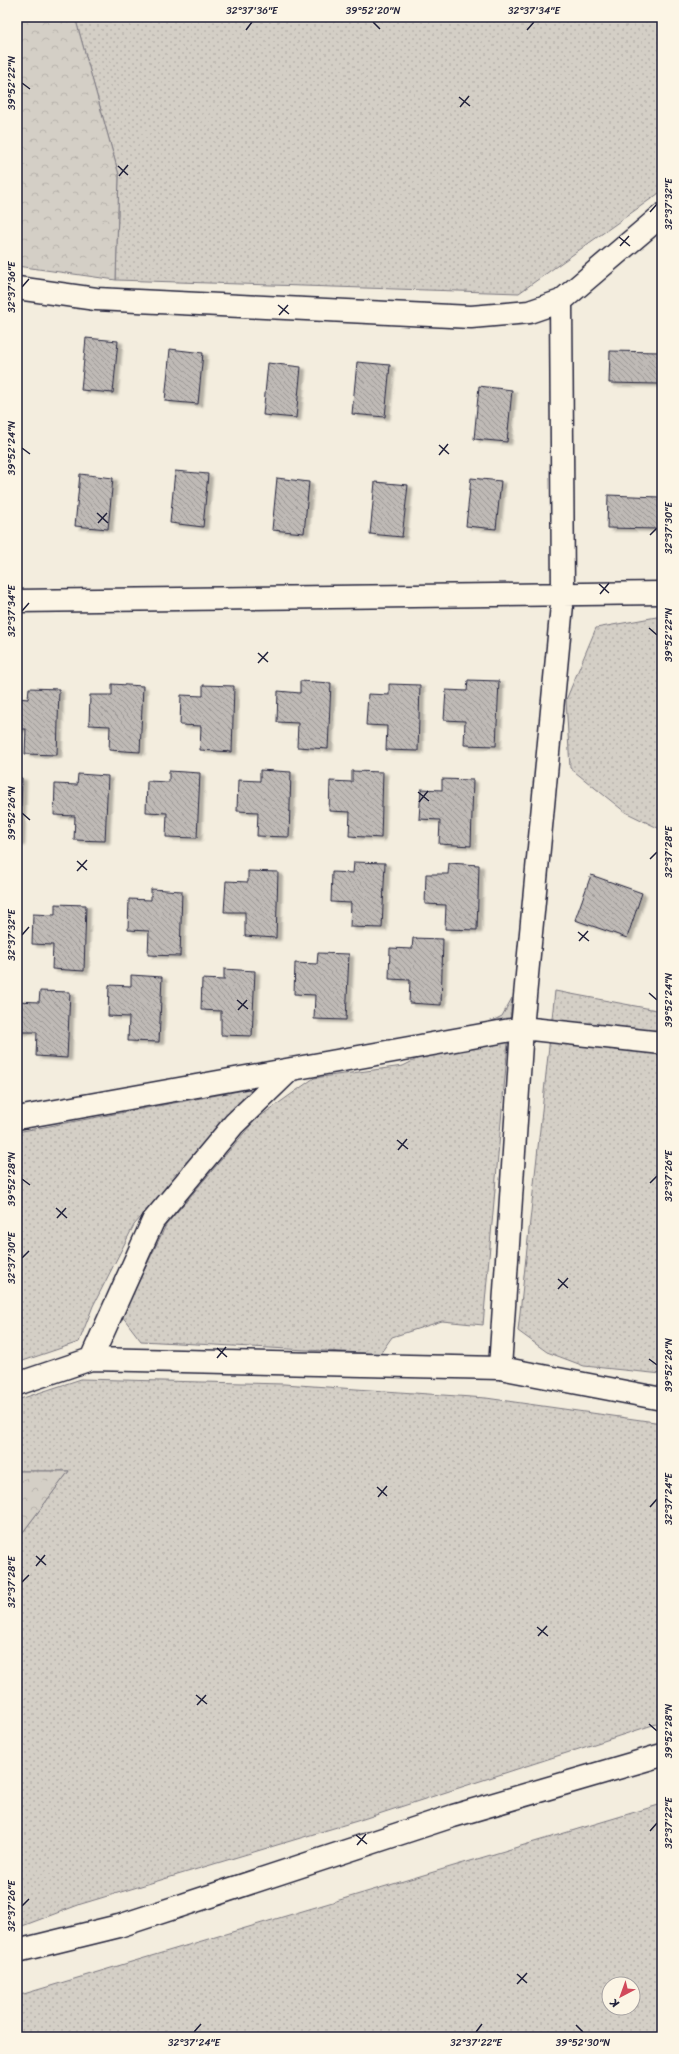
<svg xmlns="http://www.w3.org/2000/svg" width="679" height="2054" viewBox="0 0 679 2054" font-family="Sriracha,sans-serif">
  <defs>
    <pattern id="grass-dots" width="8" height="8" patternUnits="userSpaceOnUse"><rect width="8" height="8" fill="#d4cfc6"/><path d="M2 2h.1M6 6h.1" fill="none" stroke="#b6b1ab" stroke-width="1.8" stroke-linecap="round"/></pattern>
    <pattern id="forest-crowns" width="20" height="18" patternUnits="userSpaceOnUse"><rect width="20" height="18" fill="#d4cfc6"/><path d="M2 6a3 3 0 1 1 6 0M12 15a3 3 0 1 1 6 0" fill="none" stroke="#b6b1ab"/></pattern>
    <pattern id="building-back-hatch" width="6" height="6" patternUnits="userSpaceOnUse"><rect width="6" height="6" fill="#bfbab6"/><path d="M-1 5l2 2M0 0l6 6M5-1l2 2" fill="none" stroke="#9b9795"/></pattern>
    <filter id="shadow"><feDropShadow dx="4.5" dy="2.5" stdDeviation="1" flood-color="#0004"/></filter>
  </defs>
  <rect width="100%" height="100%" fill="#f3edde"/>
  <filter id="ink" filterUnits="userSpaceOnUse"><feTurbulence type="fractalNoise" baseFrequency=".025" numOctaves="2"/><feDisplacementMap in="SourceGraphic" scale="8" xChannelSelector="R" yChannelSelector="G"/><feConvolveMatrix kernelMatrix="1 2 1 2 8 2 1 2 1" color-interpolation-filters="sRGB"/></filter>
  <g filter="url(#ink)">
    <path fill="url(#grass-dots)" stroke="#7b7880" fill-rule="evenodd" d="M75,17H662V191L519,293L116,280L119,175Z
      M662,616V830L625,812L570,768L566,700L596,628Z
      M555,991L662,1011V1374L584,1366L547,1352L518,1331Z
      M512,998L483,1325L442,1321L392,1337L380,1354L141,1341L122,1316L166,1225L255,1120L314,1078L403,1066L502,1016Z
      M255,1088L134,1225L93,1306L79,1342L17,1363V1132Z
      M81,1379L284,1384L486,1398L662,1423V1722L357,1821L81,1904L17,1928V1540L69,1471H17V1400Z
      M662,1804V2037H17V1996ZM609,1984H633V2008H609Z"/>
    <path fill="url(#forest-crowns)" stroke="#7b7880" d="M17,17H75L119,175L116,280L17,266Z
      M17,1471H69L17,1540Z"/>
    <path fill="url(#building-back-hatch)" stroke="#22223b" filter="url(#shadow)" d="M86,338L118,341L113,393L81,390Z
      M170,349L203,353L198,404L165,401Z
      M610,351L660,352L659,384L609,383Z
      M357,362L390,365L385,417L352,414Z
      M268,363L301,367L296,418L263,415Z
      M479,386L512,390L507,442L474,439Z
      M175,471L208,474L203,527L170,523Z
      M80,474L113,478L108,529L75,526Z
      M277,478L309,482L304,533L272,530Z
      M471,478L501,481L496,529L466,526Z
      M375,482L408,485L402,537L370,534Z
      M608,495L659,497L658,529L607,528Z
      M468,680L499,681L496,746L464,745L465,721L444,720L446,690L467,691Z
      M300,681L331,683L328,749L297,747L298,723L277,722L278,691L300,693Z
      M112,684L143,686L140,752L109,750L110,726L89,725L90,695H112Z
      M389,684L420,685L418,751L386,750L387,726L366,725L368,694L389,695Z
      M203,685L234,686L232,752L200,750L201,726L180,725L181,695L203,696Z
      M29,688L59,689L57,755L25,754L26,729H17V698L28,699Z
      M260,770L291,772L289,837L257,836L258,812L237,811L238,780L260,781Z
      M169,771L200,773L197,838L166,837L167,813L146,812L147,781L169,782Z
      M352,771L383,772L381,838L349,836L350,812L329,811L330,781L352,782Z
      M78,774L108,776L105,841L74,840L75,816L54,815L55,784L77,785Z
      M17,777L22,778L20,843H17Z
      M442,779L473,780L471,846L439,844L440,820L419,819L421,789L442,790Z
      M354,862L385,863L382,928L350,927L351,903L331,902L332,872L353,873Z
      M449,863L479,865L477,930L445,929L446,905L425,904L426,874H448Z
      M248,871L278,872L276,938L245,936V912H224L226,881L248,882Z
      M591,875L642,893L627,938L575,920Z
      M151,889L182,891L180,956L148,955L149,931L128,930L129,899L151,900Z
      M55,904L86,905L84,971L52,969L53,945L32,944L33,914L55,915Z
      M413,938L443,939L441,1005L409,1003L410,980L389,979L390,948L412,949Z
      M318,953L349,954L346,1020L314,1019L315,995L294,994L295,963L317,964Z
      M224,969L255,971L252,1036L221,1035V1011L201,1010L202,979L224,980Z
      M131,975L162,977L159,1042L128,1041L129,1017L108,1016L109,985L131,986Z
      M40,991L70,992L67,1058L36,1056L37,1032H17V1001L39,1002Z"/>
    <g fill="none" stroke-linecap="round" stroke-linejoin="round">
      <g stroke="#22223b" stroke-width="25">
        <path id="street" d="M17,288L96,299L471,317L529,312L561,301L662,215
          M17,601L662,593
          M17,1118L522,1028L662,1043
          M91,1359L153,1221L234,1124L291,1069
          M500,1368L522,1028L563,594L561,301
          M17,1384L91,1359L500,1368L662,1399
          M17,1951L119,1926L453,1816L662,1755"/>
      </g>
      <use href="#street" stroke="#fcf5e5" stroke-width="22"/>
    </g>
  </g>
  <path fill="none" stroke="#22223b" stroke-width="1.5" d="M373,22L380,29M246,30L252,22M527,30L534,22M22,83L30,89M459,97L470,106M460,107L469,96M118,166L128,175M119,176L128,165M650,212L657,204M619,237L630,246M620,246L629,236M22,287L29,279M278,305L289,314M279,315L288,305M439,445L449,454M22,448L30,454M439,455L448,444M97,513L108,523M98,523L107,513M650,535L657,528M599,584L609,593M600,594L609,583M22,611L29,603M649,628L657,635M258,653L268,662M258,663L268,652M418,792L429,801M419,802L428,791M22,813L30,820M650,859L657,852M77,861L87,870M77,871L87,860M578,932L589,941M22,935L29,927M579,941L588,931M649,993L657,1000M237,1000L248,1009M238,1010L247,1000M397,1140L408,1149M398,1150L407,1139M22,1179L30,1185M650,1183L657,1176M56,1208L67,1218M57,1218L66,1208M22,1258L29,1251M558,1279L568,1288M558,1289L568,1278M217,1348L227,1357M217,1358L226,1347M649,1359L657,1365M377,1487L387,1496M378,1497L387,1486M650,1507L657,1499M36,1556L46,1565M36,1566L45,1555M22,1582L29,1575M537,1627L548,1636M538,1636L547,1626M196,1695L207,1704M197,1705L206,1695M649,1724L657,1731M650,1831L657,1823M356,1835L367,1844M357,1845L366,1834M22,1906L29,1899M517,1974L527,1983M517,1984L527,1973M576,2025L583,2032M194,2032L201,2024M476,2032L482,2024"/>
  <rect width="679" height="2054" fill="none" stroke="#fcf5e5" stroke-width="44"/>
  <g transform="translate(621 1996) rotate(221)"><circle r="19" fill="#fcf5e5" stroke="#a5a1a1"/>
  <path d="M0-3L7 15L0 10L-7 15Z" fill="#d1495b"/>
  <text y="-6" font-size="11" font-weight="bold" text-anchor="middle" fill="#22223b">K</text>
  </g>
  <rect x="22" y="22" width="635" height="2010" fill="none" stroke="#22223b" stroke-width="1.5"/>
  <g font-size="10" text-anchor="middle" fill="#22223b">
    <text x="252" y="14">32°37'36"E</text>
    <text x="373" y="14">39°52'20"N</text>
    <text x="534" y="14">32°37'34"E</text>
    <text transform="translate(11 83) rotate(-90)" y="4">39°52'22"N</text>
    <text transform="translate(668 204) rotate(-90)" y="4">32°37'32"E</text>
    <text transform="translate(11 287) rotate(-90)" y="4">32°37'36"E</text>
    <text transform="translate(11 448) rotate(-90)" y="4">39°52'24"N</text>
    <text transform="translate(668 528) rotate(-90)" y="4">32°37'30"E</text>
    <text transform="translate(11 611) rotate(-90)" y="4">32°37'34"E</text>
    <text transform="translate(668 635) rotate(-90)" y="4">39°52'22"N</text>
    <text transform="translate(11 813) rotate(-90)" y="4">39°52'26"N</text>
    <text transform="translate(668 852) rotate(-90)" y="4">32°37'28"E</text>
    <text transform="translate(11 935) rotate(-90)" y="4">32°37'32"E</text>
    <text transform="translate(668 1000) rotate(-90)" y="4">39°52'24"N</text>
    <text transform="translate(668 1176) rotate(-90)" y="4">32°37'26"E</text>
    <text transform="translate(11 1179) rotate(-90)" y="4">39°52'28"N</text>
    <text transform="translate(11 1258) rotate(-90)" y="4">32°37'30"E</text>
    <text transform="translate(668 1365) rotate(-90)" y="4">39°52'26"N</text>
    <text transform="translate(668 1499) rotate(-90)" y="4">32°37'24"E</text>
    <text transform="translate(11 1582) rotate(-90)" y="4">32°37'28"E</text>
    <text transform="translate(668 1731) rotate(-90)" y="4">39°52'28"N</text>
    <text transform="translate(668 1823) rotate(-90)" y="4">32°37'22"E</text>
    <text transform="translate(11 1906) rotate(-90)" y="4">32°37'26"E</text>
    <text x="194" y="2046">32°37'24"E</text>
    <text x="476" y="2046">32°37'22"E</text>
    <text x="583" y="2046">39°52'30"N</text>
  </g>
</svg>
